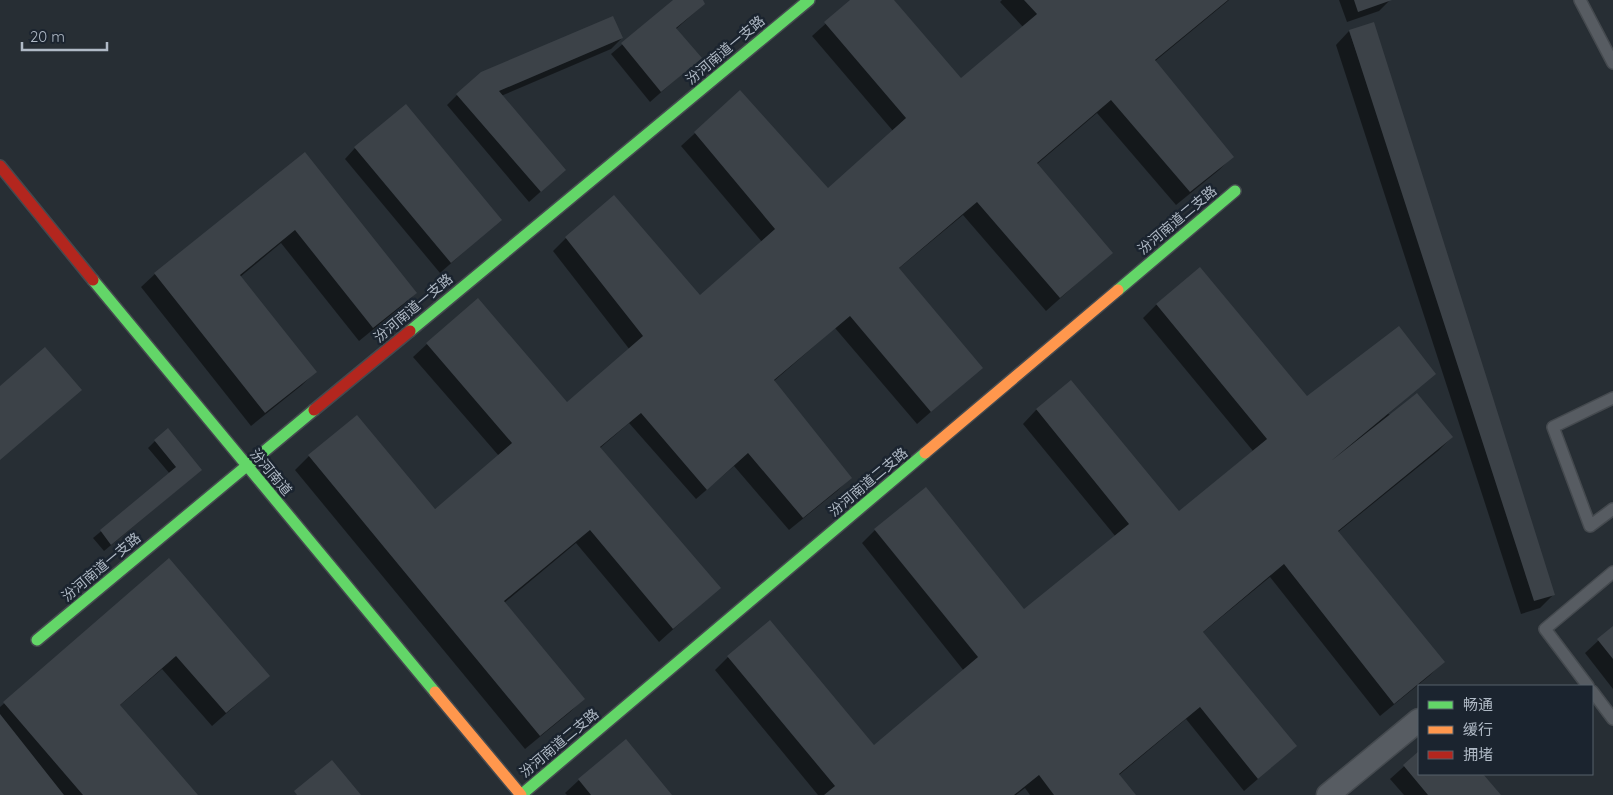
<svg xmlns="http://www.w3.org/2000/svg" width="1613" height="795" viewBox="0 0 1613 795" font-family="Quicksand,'Noto Sans SC',sans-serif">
  <rect width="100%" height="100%" fill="#272e34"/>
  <path fill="#0007" d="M675,0H701L704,4L676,29L700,58L650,102L611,54Z
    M852,0H893L961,80L1023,27L1000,2L1002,0H1229L1154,62L1232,157L1219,170L1176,205L1097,113L1036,165L1111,253L1046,311L963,215L898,269L981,368L917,424L835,328L774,381L850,478L837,491L789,530L734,466L696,499L629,423L600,448L719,588L659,642L576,543L504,603L583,699L570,712L525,749L295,470L309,456L356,417L434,510L499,456L413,357L427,344L567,404L630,350L553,251L566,238L700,296L762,242L681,146L740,92L828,190L893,131L812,36Z
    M1339,0H1390L1379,11L1347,22Z
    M1349,31L1553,595L1540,608L1521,614L1336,45Z
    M622,38L611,49L501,96L565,170L529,202L447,105L457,95Z
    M355,148L500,220L440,273L345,159Z
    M304,154L416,293L402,306L359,341L281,243L240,277L315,372L302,385L251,426L141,287L155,274Z
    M1200,268L1306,397L1434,374L1388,414L1452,437L1438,451L1338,532L1443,662L1429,676L1380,716L1270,577L1202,633L1296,746L1244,791L1186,719L1119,775L1134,795H1030L1025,788L1016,795H818L715,670L728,657L874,746L964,671L862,543L875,530L1024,611L1116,537L1023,424L1036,410L1071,382L1179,513L1253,451L1143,318L1156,305Z
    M155,441L201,470L104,551L93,538L170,474L148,448Z
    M169,560L254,689L212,726L162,669L119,706L196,795H0V707Z
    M1613,627V689L1585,653Z
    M1419,753V774H1482L1499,795H1404L1390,779Z
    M579,780L670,795H567L565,793Z"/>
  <path fill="#3c4248" d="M673,0H703L705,4L676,28L702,58L661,92L621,43Z
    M850,0H894L961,78L1037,14L1024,0H1228L1155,60L1234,157L1190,192L1111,100L1037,163L1113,253L1060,298L977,202L899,268L983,368L931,412L850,316L774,380L852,478L803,518L748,453L707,490L641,413L600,447L721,588L673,629L590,530L504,601L585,699L540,736L308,455L357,415L435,509L512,443L426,343L478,298L567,402L643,336L565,237L614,195L700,295L775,229L694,132L740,90L828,188L906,118L824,22Z
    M1354,0H1392L1358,12Z
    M613,16L623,38L499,91L566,170L541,192L456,94L481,72Z
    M1374,22L1488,382L1555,595L1534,601L1349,30Z
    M406,104L502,220L451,263L354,147Z
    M305,152L417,293L373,328L295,230L240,275L317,372L265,413L154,273Z
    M1200,267L1307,396L1399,326L1436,374L1331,461L1417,393L1453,437L1338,531L1445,662L1394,704L1284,564L1203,632L1297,746L1258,779L1200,707L1119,774L1136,795H1054L1039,775L1014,795H824L835,786L727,656L770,620L874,745L978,657L874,529L926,487L1024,609L1129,524L1036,409L1071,380L1179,511L1267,439L1156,304Z
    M45,347L82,390L0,460V386Z
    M168,428L202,470L111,545L100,530L176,467L154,440Z
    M169,558L270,676L226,713L176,656L120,705L198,795H83L3,702Z
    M1613,626V659L1597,639Z
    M0,714L64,795H0Z
    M626,739L672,795H591L578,779Z
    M1419,751V774H1483L1501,795H1428L1403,765Z
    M332,760L361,795H297L294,791Z"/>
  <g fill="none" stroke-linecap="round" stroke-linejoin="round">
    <g stroke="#454a4f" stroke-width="14">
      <path id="lane" d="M1580,0L1613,63
        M1613,398L1553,427L1590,526L1613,509
        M1588,686L1545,629L1613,572
        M1592,691L1613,719"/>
    </g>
    <g stroke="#454a4f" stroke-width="25">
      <path id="street" d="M1328,795L1419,720"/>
    </g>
    <g stroke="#454a4f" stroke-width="14">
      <path id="fast" d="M93,280L435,692
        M1118,290L1235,191
        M410,331L809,0
        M37,640L314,410
        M521,795L925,453"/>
    </g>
    <g stroke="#454a4f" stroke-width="14">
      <path id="slow" d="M925,453L1118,290
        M435,692L521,795"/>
    </g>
    <g stroke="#454a4f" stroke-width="14">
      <path id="jam" d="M0,166L93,280
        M314,410L410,331"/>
    </g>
    <use href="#lane" stroke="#575c62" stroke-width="11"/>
    <use href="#street" stroke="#575c62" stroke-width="22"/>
    <use href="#fast" stroke="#63d668" stroke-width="11"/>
    <use href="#slow" stroke="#ff974d" stroke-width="11"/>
    <use href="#jam" stroke="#b3261e" stroke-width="11"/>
  </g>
  <g text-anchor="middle" stroke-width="5" stroke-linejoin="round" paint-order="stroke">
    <g font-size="14" fill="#b0bac6" stroke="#1b242f">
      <text transform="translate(725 50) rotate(-40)" y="5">汾河南道一支路</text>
      <text transform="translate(1177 220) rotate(-40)" y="5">汾河南道二支路</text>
      <text transform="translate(413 308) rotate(-40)" y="5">汾河南道一支路</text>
      <text transform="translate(271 472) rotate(50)" y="5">汾河南道</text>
      <text transform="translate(868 482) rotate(-40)" y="5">汾河南道二支路</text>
      <text transform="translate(101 567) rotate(-40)" y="5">汾河南道一支路</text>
      <text transform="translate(559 743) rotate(-40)" y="5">汾河南道二支路</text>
    </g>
  </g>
  <rect x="1418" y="685" width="175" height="90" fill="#1b242f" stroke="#57606b"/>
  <rect x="1428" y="701" width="25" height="8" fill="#63d668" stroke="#57606b"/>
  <text x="1463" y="710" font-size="15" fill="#b0bac6">畅通</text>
  <rect x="1428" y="726" width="25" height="8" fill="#ff974d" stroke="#57606b"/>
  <text x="1463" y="735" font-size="15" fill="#b0bac6">缓行</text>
  <rect x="1428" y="751" width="25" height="8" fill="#b3261e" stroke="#57606b"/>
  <text x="1463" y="760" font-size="15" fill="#b0bac6">拥堵</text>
  <path d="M22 42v8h85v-8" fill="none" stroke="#b0bac6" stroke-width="2.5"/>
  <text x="30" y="42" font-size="15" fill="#b0bac6" stroke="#1b242f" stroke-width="4" paint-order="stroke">20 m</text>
</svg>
